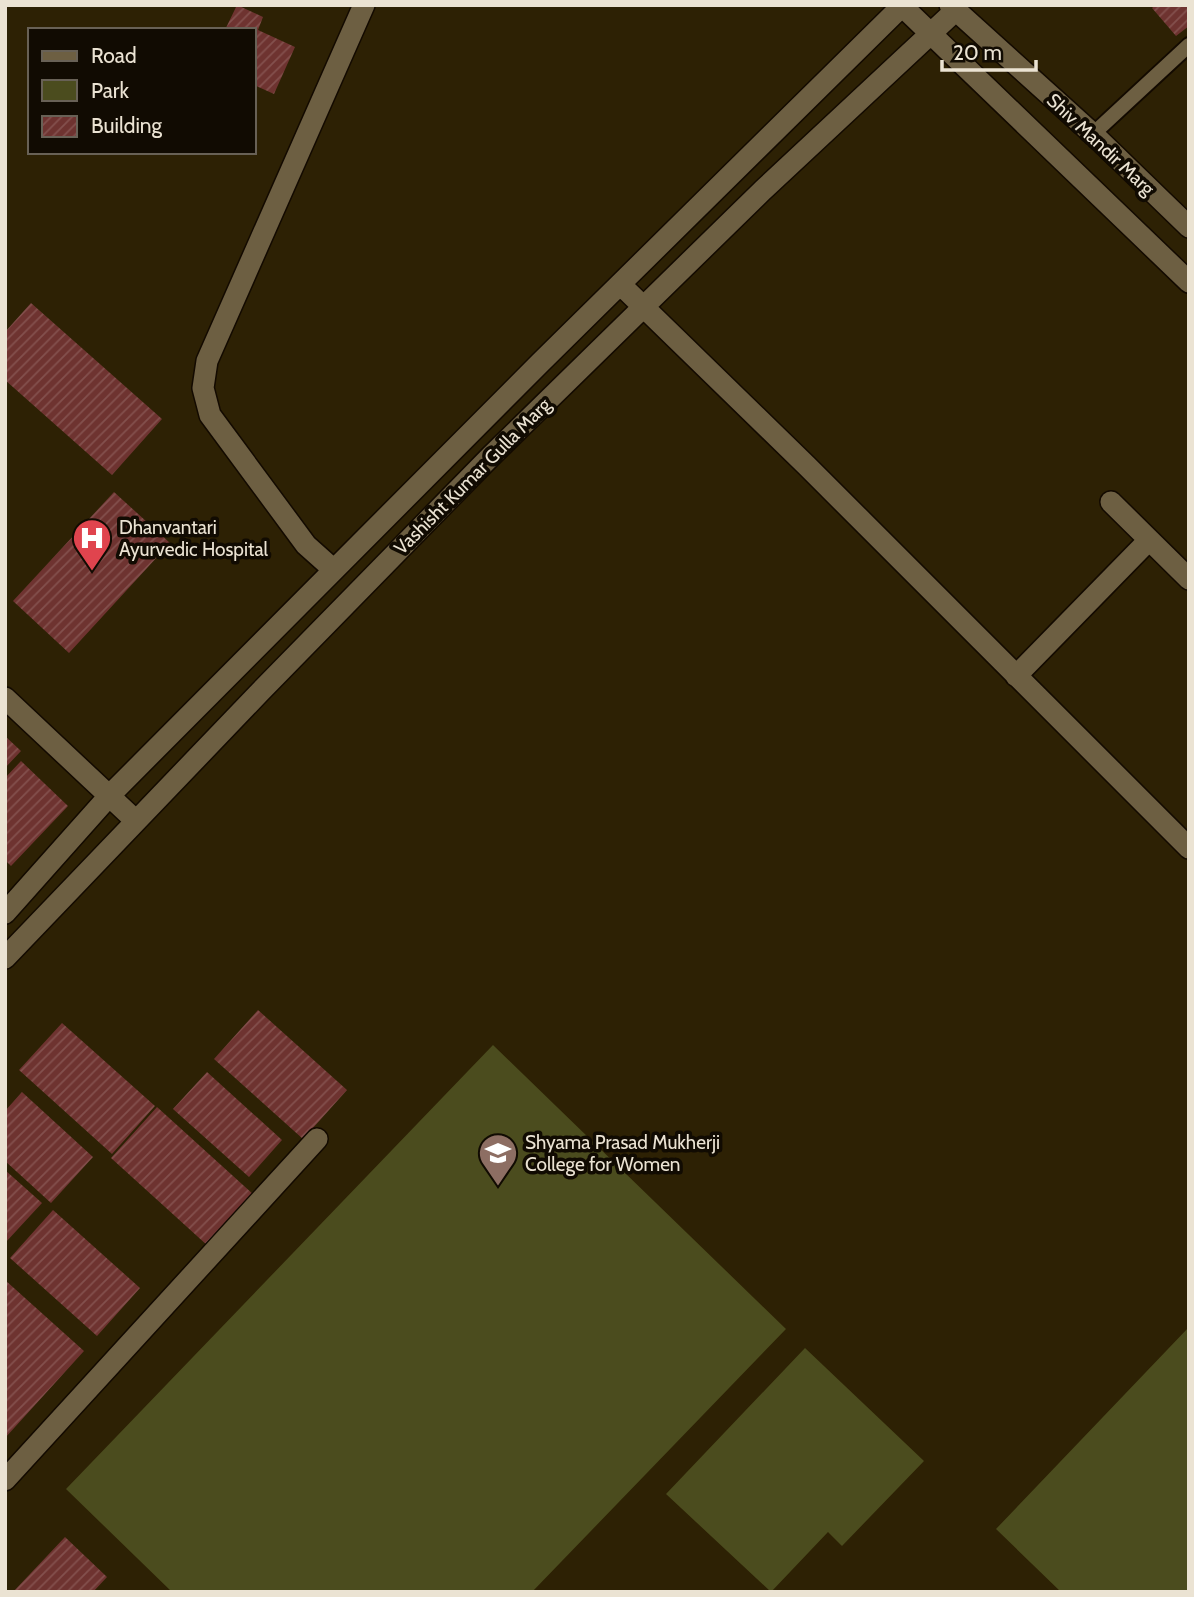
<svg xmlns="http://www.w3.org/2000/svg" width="1194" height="1597" viewBox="0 0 1194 1597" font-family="Cabin,sans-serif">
  <defs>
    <pattern id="building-hatch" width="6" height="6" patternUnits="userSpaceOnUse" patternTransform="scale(1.75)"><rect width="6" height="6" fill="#6e3330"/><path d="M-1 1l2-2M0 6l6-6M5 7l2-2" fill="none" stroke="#83504d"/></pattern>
  </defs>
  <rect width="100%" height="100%" fill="#2d2104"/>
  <path fill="#4b4c1e" d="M493,1045L786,1329L532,1592H172L66,1489Z
    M1189,1327V1592H1061L996,1529Z
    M805,1348L924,1461L842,1546L828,1532L771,1592L666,1494Z"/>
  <path fill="url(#building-hatch)" d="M237,5L263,17L258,30L295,47L274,94L254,85V30H225Z
    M1155,5H1189V26L1176,36L1152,8Z
    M31,303L162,419L112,475L5,380V332Z
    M114,492L170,543L69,653L13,601Z
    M5,736L21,751L5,768Z
    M21,761L68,806L11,866L5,860V778Z
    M258,1010L347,1090L303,1139L214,1059Z
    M62,1023L155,1106L112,1154L19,1070Z
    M207,1072L282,1140L249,1177L173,1109Z
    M22,1092L93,1157L51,1203L5,1161V1111Z
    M157,1107L254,1195L208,1246L111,1158Z
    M5,1170L42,1203L5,1243Z
    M53,1210L140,1288L97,1336L10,1258Z
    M5,1280L84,1351L5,1438Z
    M65,1537L107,1577L93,1592H13Z"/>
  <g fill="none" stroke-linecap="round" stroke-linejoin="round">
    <g stroke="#130a00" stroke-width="18">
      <path id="lane" d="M1093,134L1189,45"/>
    </g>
    <g stroke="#130a00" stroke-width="24">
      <path id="street" d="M901,5L1189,282
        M950,5L1093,134L1189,227
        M620,284L807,466L1189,848
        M1111,502L1189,579
        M334,570L306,545L210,415L203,388L207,361L364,5
        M1016,676L1149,540
        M5,698L136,821
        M5,913L110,795L540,363L903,5
        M5,958L260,692L491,456L763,190L956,10
        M5,1480L317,1139"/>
    </g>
    <use href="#lane" stroke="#6d5f42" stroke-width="14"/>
    <use href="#street" stroke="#6d5f42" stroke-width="21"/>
  </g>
  <defs>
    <g id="hospital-pin" transform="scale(2.0125)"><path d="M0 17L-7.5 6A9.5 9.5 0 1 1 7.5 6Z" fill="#e0444e" stroke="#110b02"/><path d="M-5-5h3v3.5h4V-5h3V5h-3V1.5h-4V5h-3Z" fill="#fff"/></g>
    <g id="university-pin" transform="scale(2.0125)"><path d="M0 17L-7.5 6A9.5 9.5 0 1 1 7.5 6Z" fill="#8d6e63" stroke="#110b02"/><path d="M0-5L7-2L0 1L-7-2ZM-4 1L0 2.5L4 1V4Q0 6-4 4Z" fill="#fff"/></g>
  </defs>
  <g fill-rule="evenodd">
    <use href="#hospital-pin" x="92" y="538"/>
    <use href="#university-pin" x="498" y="1153"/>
  </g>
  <g text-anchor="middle" stroke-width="7" stroke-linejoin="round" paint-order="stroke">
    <g font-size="19" fill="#ebe3d3" stroke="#110b02">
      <text transform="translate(1101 144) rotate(43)" y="7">Shiv Mandir Marg</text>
      <text transform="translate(472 476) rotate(-45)" y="7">Vashisht Kumar Gulla Marg</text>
    </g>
    <g font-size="19" fill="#ebe3d3" stroke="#110b02" text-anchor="start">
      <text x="119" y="534">Dhanvantari<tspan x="119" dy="22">Ayurvedic Hospital</tspan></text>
      <text x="525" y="1149">Shyama Prasad Mukherji<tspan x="525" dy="22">College for Women</tspan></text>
    </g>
  </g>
  <rect width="1194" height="1597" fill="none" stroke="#ebe3d3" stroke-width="14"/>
  <rect x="28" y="28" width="228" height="126" fill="#110b02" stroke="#686156" stroke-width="2"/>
  <rect x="42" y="51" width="35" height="10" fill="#6d5f42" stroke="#686156" stroke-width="2"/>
  <text x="91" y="63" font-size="21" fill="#ebe3d3">Road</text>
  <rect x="42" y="80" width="35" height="21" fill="#4b4c1e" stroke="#686156" stroke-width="2"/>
  <text x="91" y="98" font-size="21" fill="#ebe3d3">Park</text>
  <rect x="42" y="116" width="35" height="21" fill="url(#building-hatch)" stroke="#686156" stroke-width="2"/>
  <text x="91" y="133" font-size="21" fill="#ebe3d3">Building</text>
  <path d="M942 60v10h94v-10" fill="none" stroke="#ebe3d3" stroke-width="3.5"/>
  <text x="953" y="60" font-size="21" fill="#ebe3d3" stroke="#110b02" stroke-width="5" paint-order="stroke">20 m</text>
</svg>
